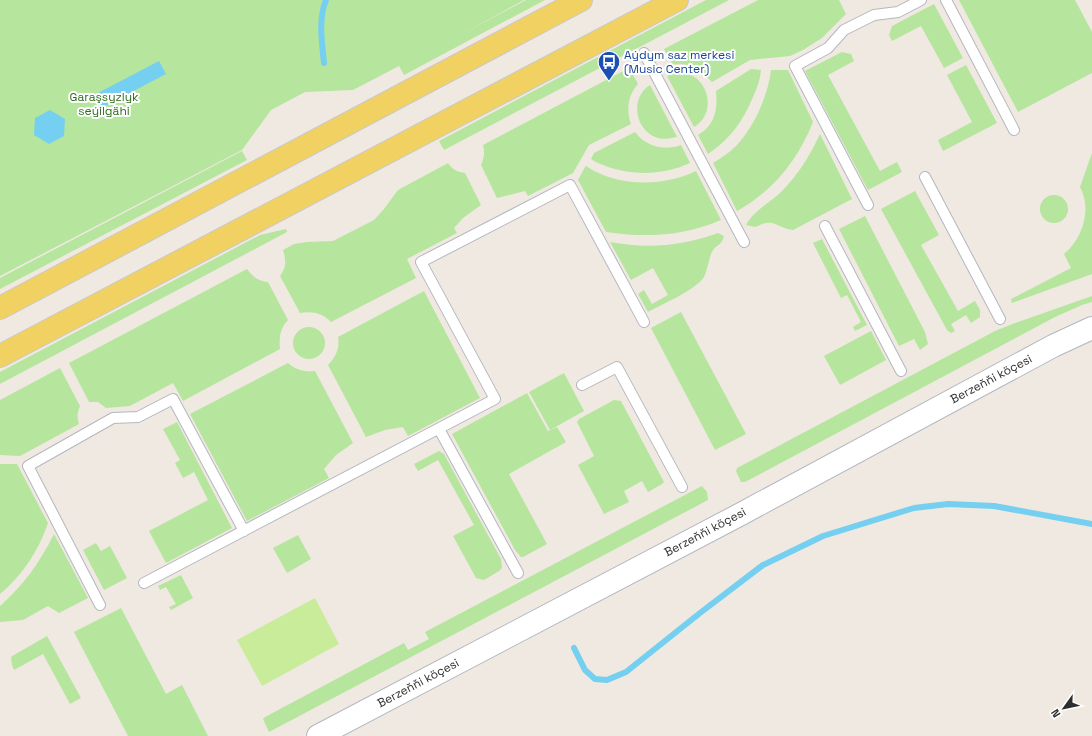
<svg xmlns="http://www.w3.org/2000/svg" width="1092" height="736" viewBox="0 0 1092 736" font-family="'Space Grotesk',sans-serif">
  <rect width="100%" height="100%" fill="#efe9e1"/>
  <path fill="#b6e59e" d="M0,0H524L460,35L526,0H545L404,75L399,66L353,90L305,92L271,110L242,150L0,276Z
    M706,0H729L444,150L439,141Z
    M758,0H839L846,14L822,38L803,50L790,56L750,60L712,82C701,71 690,61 673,65L664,49Z
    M959,0H1075L1092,32V73L1018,112Z
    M934,4L963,58L944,68L921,26L892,41L889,35L892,26Z
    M842,52L851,54L854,61L828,75L880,171L897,162L902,172L868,190L805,71Z
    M966,65L997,123L943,151L938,140L972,122L947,75Z
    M629,68L638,84C628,95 626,110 631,124L589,145L573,173L528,196L525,191L497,198L481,165C484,158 485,153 483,145Z
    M751,69L761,70C760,80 757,88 753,97C743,121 730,139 708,154L698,135C715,125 718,109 716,91Z
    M771,70H788L813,122C798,160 773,191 737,211L713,163C721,158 729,153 736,146C754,127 768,96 771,70Z
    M678,73C684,74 691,74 696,78C712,91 712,117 694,127L667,76Z
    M650,85L677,137C670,138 665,140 658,138C635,131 629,98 650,85Z
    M635,132C646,147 665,151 681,145L690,163C664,175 635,176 608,167C602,164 596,163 591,159L594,153Z
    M820,134L852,199L793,230C774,227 775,217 755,227L746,225C754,210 770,203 782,191C798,175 811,154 820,134Z
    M242,151L247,160L0,289V278Z
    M1092,153V274L1012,303L1011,299L1071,268L1064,254C1083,238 1092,209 1080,187Z
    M448,163C452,169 457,172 465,173L481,205L463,218L454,228L457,233L407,259L416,278L331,322C322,313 313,311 300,313L280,276C287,267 286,260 283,250L294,244L307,242L333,241L374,220L384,209L398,190Z
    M586,166C617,187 663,187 696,171L721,220C684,236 646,238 606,232L578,180L585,167Z
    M915,191L939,235L921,245L958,311L975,301L980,310V317L971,323L966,315L951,324L955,331L951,333L947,330L881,209Z
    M1040 209a14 14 0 1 1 28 0a14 14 0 1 1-28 0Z
    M865,216L925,332L928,344L920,350L914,339L899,346L839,229Z
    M286,229L287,232L0,384V372L260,235Z
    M718,233L724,236C721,246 719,243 713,250C709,256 708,269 704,277C696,290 662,304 648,312L638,294L644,290L652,304L668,295L653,268L631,280L610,242C647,249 683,246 718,233Z
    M822,239L867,325L855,331L853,327L861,322L847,295L841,298L813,243Z
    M247,269C253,277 258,281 268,282L288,320C280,328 279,338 280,349L183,401L173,383L130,406L106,408L98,402H89L69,363Z
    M424,291L480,398L408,436L403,427L385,430L366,437L328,365C336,357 340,348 338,337Z
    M1092,296V302L1082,305L1055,317L745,482H741L736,471L737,468L995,331L1015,323Z
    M681,312L746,434L715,450L651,328Z
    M293 343a16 16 0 1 1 32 0a16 16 0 1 1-32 0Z
    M871,331L886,360L840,385L824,356Z
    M288,363C295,370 305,372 315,371L353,443L336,455L324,469L329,478L247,521L190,414Z
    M60,368L80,406C77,413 77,417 79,424L20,456L0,455V400Z
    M564,373L584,411L550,430L529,392Z
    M527,393L548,431L557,427L566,442L509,474L547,544L523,557H521L515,550L452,434Z
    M614,400L621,401L664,482L662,484L648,492L642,481L624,491L629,502L604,514L578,465L594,456L577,422L579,419Z
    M177,422L232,528L166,563L149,531L208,500L194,472L183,478L175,463L180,460L163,429Z
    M439,451L444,454L501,559L502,568L499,571L484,580L476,578L453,536L474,525L438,460L418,471L414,464Z
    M0,464H17L48,523C39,550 22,576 0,594Z
    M702,486L707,492L708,500L269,732L263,719L265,717L404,643L408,650L429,639L425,632Z
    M54,534L88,598L59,613L48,606L23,620L0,622V606C24,585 40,562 54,534Z
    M298,535L311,559L287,573L273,548Z
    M96,543L101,551L110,546L127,578L104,590L83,550Z
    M181,575L193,598L171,610L169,607L176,604L166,587L160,590L158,586Z
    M121,608L166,694L182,685L208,736H128L74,632Z
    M47,636L81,698L70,704L43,654L14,670L12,665L11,657L14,655Z"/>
  <path fill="#c9ec9a" d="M315,598L339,644L262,686L237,640Z"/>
  <path fill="#75cff0" d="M159,61L166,74L101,108L94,95Z
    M50,110L65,119L64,136L49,144L34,135L35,118Z"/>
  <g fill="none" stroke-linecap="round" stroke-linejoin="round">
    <path stroke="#75cff0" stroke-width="6" d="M324,63C322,42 318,20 326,0
      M574,648L585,670L595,679L607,680L626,672L700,613L763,565L823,536L914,508L948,504L994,506L1092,524"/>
    <g stroke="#b4b7c1" stroke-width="12">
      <path id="lane" d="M946,0L1014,130
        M644,53L744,242
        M925,177L1000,319
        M868,205L795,66L828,48L844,30L874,15L898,12L921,0
        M825,226L901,371
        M582,385L617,367L682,487
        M439,429L518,573
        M144,583L495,399L421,262L570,185L644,322
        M100,605L28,466L113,418L138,417L173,399L244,531"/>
    </g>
    <g stroke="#b4b7c1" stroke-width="24">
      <path id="secondary" d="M318,736L741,514L1053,346L1092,328"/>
    </g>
    <g stroke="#c9c9c9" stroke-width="24">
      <path id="primary" d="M0,308L581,0
        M0,356L677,0"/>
    </g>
    <use href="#lane" stroke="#fff" stroke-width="10"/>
    <use href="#secondary" stroke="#fff" stroke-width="22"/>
    <use href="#primary" stroke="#f2d163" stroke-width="22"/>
  </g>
  <defs>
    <g id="bus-pin" transform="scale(1.15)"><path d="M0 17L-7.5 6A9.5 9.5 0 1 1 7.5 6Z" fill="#1a4fb4" stroke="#fff"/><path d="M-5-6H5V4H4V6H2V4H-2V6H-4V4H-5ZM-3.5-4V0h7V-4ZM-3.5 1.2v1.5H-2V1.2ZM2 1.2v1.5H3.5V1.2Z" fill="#fff"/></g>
  </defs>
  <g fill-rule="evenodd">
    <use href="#bus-pin" x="609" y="62"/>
  </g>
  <g text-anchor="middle" stroke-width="4" stroke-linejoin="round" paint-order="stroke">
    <g font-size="12" fill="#164399" stroke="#fff" text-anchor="start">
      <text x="624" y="59">Aýdym saz merkesi<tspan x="624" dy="14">(Music Center)</tspan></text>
    </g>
    <g font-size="12" fill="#2c6e1b" stroke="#fff">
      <text x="104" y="101">Garaşsyzlyk<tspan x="104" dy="14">seýilgähi</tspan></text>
    </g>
    <g font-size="12" fill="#2e2e2e" stroke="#fff">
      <text transform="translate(991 379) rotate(-28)" y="4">Berzeňňi köçesi</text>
      <text transform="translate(705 532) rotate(-28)" y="4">Berzeňňi köçesi</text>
      <text transform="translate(418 683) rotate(-28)" y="4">Berzeňňi köçesi</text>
    </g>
  </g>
  <g transform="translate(1064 708) rotate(237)" stroke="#ffffff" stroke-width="3" paint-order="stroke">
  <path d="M0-3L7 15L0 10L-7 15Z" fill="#2e2e2e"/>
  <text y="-6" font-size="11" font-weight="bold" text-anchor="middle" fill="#2e2e2e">N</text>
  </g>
</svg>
